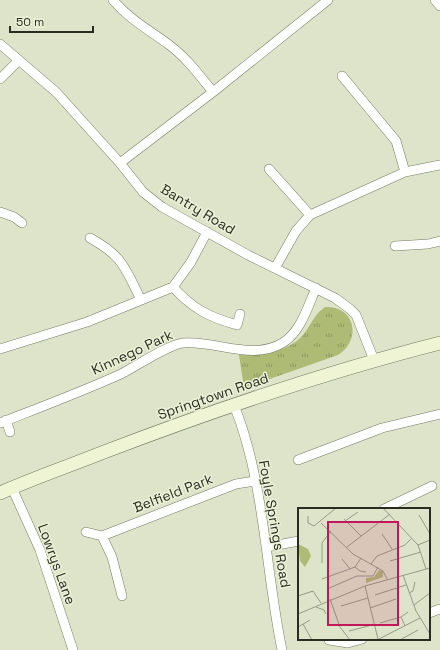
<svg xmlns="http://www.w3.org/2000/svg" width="440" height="650" viewBox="0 0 440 650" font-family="'Space Grotesk',sans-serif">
  <defs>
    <pattern id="grass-tufts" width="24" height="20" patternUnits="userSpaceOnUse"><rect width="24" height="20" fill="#adbb75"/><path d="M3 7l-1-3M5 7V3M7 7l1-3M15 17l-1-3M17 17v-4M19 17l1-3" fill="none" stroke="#8d9860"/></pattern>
  </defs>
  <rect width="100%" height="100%" fill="#dee4c9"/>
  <path fill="url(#grass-tufts)" d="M325,307C354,305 363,339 338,355L244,388L239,355C262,355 292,352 306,331C312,322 316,313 325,307Z"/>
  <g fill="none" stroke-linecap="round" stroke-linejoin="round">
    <g stroke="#747a61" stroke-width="10">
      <path id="minor" d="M113,0C129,19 149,30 168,44C186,57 199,75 213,92
        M435,0L440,6
        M0,44L56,92L120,163L143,192L162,207L248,255L335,298L350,309L356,315L374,360
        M342,76L396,141L405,172
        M0,79L19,60
        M120,163L213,92L328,0
        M269,169L310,215
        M0,212L14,217L22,223
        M90,238C123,256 125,268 141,300
        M395,246L428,244L440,241
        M275,268L296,231L310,215L405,172L440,165
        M173,287C193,309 209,317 237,325L240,314
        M0,349L87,322L173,287L191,262L207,232
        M234,405C265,482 265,569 282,650
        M6,420L10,432
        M0,423C41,407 81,392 121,374C137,366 167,345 183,343C216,340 253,362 284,342C301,331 308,306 316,288
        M298,460L382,428L440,414
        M12,488L40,550L73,650
        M384,509L432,486
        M86,532L102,536L236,484L255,481
        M102,536L112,557L122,596
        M266,547L299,541
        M429,613L440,609
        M329,640L348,643L362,639"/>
    </g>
    <g stroke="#747a61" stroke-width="14">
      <path id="secondary" d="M0,493C34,478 69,466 104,452C214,410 326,372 440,343"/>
    </g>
    <use href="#minor" stroke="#fff" stroke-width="9"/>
    <use href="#secondary" stroke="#eef4d4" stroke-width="13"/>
  </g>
  <g text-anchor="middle" stroke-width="3" stroke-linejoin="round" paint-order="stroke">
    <g font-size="14" fill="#2a2c22" stroke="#ebf1d6">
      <text transform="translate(198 209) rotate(31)" y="5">Bantry Road</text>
      <text transform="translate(132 352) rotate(-25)" y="5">Kinnego Park</text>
      <text transform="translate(213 396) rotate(-19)" y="5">Springtown Road</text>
      <text transform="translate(173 493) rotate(-21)" y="5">Belfield Park</text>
      <text transform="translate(275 524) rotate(80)" y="5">Foyle Springs Road</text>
      <text transform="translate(57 564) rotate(70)" y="5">Lowrys Lane</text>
    </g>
  </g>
  <g transform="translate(298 508)">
    <rect width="132" height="132" fill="#dee4c9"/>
    <path d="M0,36L10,41L13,48L7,59L2,53ZM81,62L85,63V69L68,75V70L76,69Z" fill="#adbb75"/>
    <path fill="none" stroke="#969a86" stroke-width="1" d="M85,0L120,37L128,61M121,7L132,26M10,8V15L16,18L38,0M46,11L63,28M47,13L60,4M23,15L55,46L85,63L89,71M84,26L94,41M120,37L132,32M49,39L92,6M44,51L52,61M92,53L123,44M24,55V35L33,23M73,56L79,48L107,37L113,31M57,59L62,63L68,64M105,67L118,103L132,126M24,71L57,59L63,50M67,78L80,131M29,81L59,68H75L80,59M111,85L115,83L117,74M77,87L108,77M0,88L15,83L23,95M32,91L42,119L52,132M116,97L132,85M43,98L70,90M18,99L26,102L28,106M72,100L98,91M0,106L67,78L132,60M82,115L103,109M5,116L14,132M107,118L103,109L110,104M0,119L12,112M51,123L74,117M79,132L122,110M102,132L120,122"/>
    <path fill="#c2185b" fill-opacity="0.15" stroke="#c2185b" stroke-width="2" d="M30,14H100V117H30Z"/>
    <rect width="132" height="132" fill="none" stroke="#2a2c22" stroke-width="2"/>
  </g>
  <path d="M10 26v6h83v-6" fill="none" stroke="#2a2c22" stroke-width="2"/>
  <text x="16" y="26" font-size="12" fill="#2a2c22" stroke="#ebf1d6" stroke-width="3" paint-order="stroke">50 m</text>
</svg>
